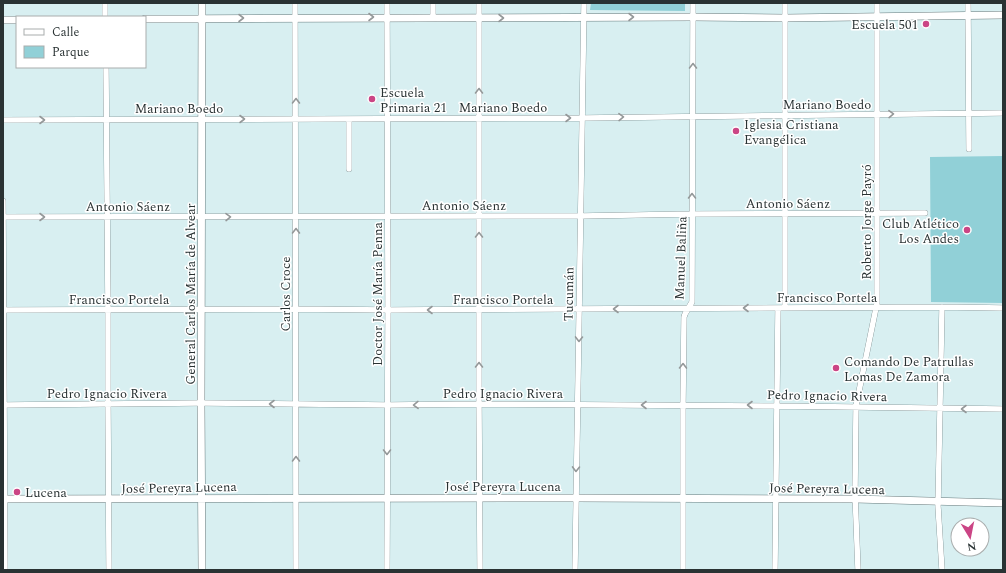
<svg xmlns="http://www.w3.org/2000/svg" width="1006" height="573" viewBox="0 0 1006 573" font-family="Spectral,serif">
  <rect width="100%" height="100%" fill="#d8eff1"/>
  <path fill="#91d0d7" d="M591,3H685V11L590,10Z
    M1003,156V303L931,302L930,157Z"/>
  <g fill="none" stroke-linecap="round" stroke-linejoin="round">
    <g stroke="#667a7c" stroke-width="6">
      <path id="minor" d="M105,3V17
        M295,3L296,570
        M387,3L388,310L387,570
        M479,3V400L480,570
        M785,3V308
        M968,3L969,149
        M433,18V3
        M106,67L108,310V404L109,570
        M349,119V169
        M3,120L582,118L1003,113
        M3,201L5,570
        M3,217L580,216L692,214L925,213
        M942,307L938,506L942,570
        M3,310L296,309L388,310L942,307L1003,308
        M3,405L201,403L388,405L479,404L777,406L1003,409
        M575,570L584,3
        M683,570V405L684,317L685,314L692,302L693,3
        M775,570L778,308
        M858,570L855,493L856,406L877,303V3"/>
    </g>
    <g stroke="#667a7c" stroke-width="8">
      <path id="tertiary" d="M145,19L693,17L785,18L1003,15
        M3,20H17
        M3,499L576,498L855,499L1003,503
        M202,570L201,403L202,3"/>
    </g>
    <use href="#minor" stroke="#fff" stroke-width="5.5"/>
    <use href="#tertiary" stroke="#fff" stroke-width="7"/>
  </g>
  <defs><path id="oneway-chevron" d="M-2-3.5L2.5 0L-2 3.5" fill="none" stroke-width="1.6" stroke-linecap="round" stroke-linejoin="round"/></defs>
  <g stroke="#949899">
    <use href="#oneway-chevron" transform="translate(371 17)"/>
    <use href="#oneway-chevron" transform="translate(631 17)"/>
    <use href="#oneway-chevron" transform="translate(241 18)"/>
    <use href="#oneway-chevron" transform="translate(501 18)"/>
    <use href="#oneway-chevron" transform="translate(693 66) rotate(-90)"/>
    <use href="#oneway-chevron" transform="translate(479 91) rotate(-90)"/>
    <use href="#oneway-chevron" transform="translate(296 101) rotate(-90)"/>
    <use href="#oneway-chevron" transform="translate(891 114) rotate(-1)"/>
    <use href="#oneway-chevron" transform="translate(621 117) rotate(-1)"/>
    <use href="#oneway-chevron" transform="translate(568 118)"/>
    <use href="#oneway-chevron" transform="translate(242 119)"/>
    <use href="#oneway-chevron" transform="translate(42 120)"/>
    <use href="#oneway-chevron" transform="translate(692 196) rotate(-90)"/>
    <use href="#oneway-chevron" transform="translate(42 217)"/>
    <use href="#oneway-chevron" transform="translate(228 217) rotate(-1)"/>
    <use href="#oneway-chevron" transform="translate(296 231) rotate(-90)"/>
    <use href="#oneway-chevron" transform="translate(479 235) rotate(-90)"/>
    <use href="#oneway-chevron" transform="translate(746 308) rotate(180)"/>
    <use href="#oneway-chevron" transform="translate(616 309) rotate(180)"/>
    <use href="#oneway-chevron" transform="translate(430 310) rotate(180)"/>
    <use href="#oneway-chevron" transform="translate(579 339) rotate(91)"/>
    <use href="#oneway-chevron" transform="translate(479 365) rotate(-90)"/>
    <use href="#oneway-chevron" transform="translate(683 366) rotate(-89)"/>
    <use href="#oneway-chevron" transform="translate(272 404) rotate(-180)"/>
    <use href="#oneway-chevron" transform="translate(416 405) rotate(179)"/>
    <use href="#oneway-chevron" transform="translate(644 405) rotate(-180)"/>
    <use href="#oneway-chevron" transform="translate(750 405) rotate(-180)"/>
    <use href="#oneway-chevron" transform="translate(964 409) rotate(-180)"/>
    <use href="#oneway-chevron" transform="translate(387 452) rotate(90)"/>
    <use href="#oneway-chevron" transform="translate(296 459) rotate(-90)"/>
    <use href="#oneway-chevron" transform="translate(576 469) rotate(91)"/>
  </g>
  <g fill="#cb4585" stroke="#fff" stroke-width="1.5">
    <circle cx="926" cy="24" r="4"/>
    <circle cx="372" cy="99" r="4"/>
    <circle cx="736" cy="131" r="4"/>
    <circle cx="967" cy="230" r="4"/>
    <circle cx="836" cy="368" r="4"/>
    <circle cx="17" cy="492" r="4"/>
  </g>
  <g text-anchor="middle" stroke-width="3" stroke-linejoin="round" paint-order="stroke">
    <g font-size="13" fill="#293233" stroke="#fff" text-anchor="start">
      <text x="918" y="29" text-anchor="end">Escuela 501</text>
      <text x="380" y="97">Escuela<tspan x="380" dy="15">Primaria 21</tspan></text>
      <text x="744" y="129">Iglesia Cristiana<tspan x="744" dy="15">Evangélica</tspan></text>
      <text x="959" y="228" text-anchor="end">Club Atlético<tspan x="959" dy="15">Los Andes</tspan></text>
      <text x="844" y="366">Comando De Patrullas<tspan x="844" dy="15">Lomas De Zamora</tspan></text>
      <text x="25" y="497">Lucena</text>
    </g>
    <g font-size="13" fill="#293233" stroke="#fff">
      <text x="827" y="109">Mariano Boedo</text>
      <text x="503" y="112">Mariano Boedo</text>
      <text x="179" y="113">Mariano Boedo</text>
      <text x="788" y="208">Antonio Sáenz</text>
      <text x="464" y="210">Antonio Sáenz</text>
      <text x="128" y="211">Antonio Sáenz</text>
      <text transform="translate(866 222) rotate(-90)" y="5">Roberto Jorge Payró</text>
      <text transform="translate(680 258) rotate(-88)" y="5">Manuel Baliña</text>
      <text transform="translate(190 294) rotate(-90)" y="5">General Carlos María de Alvear</text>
      <text transform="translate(285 294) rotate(-90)" y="5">Carlos Croce</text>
      <text transform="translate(377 294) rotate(-90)" y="5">Doctor José María Penna</text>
      <text transform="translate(568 294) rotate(-89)" y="5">Tucumán</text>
      <text x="827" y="302">Francisco Portela</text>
      <text x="119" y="304">Francisco Portela</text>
      <text x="503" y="304">Francisco Portela</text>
      <text x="107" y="398">Pedro Ignacio Rivera</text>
      <text x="503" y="398">Pedro Ignacio Rivera</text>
      <text transform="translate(827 395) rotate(1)" y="5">Pedro Ignacio Rivera</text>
      <text x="503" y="491">José Pereyra Lucena</text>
      <text transform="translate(179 487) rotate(-1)" y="5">José Pereyra Lucena</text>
      <text transform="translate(827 488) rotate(1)" y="5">José Pereyra Lucena</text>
    </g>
  </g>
  <rect width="1006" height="573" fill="none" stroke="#293233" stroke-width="8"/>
  <rect x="16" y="16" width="130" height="52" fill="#ffffff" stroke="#a9adad"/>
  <rect x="24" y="29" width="20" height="6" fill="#ffffff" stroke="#a9adad"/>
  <text x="52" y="36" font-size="12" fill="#293233">Calle</text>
  <rect x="24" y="46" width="20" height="12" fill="#91d0d7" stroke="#a9adad"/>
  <text x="52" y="56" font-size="12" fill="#293233">Parque</text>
  <g transform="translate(970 537) rotate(170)"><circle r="19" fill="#ffffff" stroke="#a9adad"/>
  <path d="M0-3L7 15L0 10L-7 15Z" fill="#cb4585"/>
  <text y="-6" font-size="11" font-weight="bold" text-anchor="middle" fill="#293233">N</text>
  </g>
</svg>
